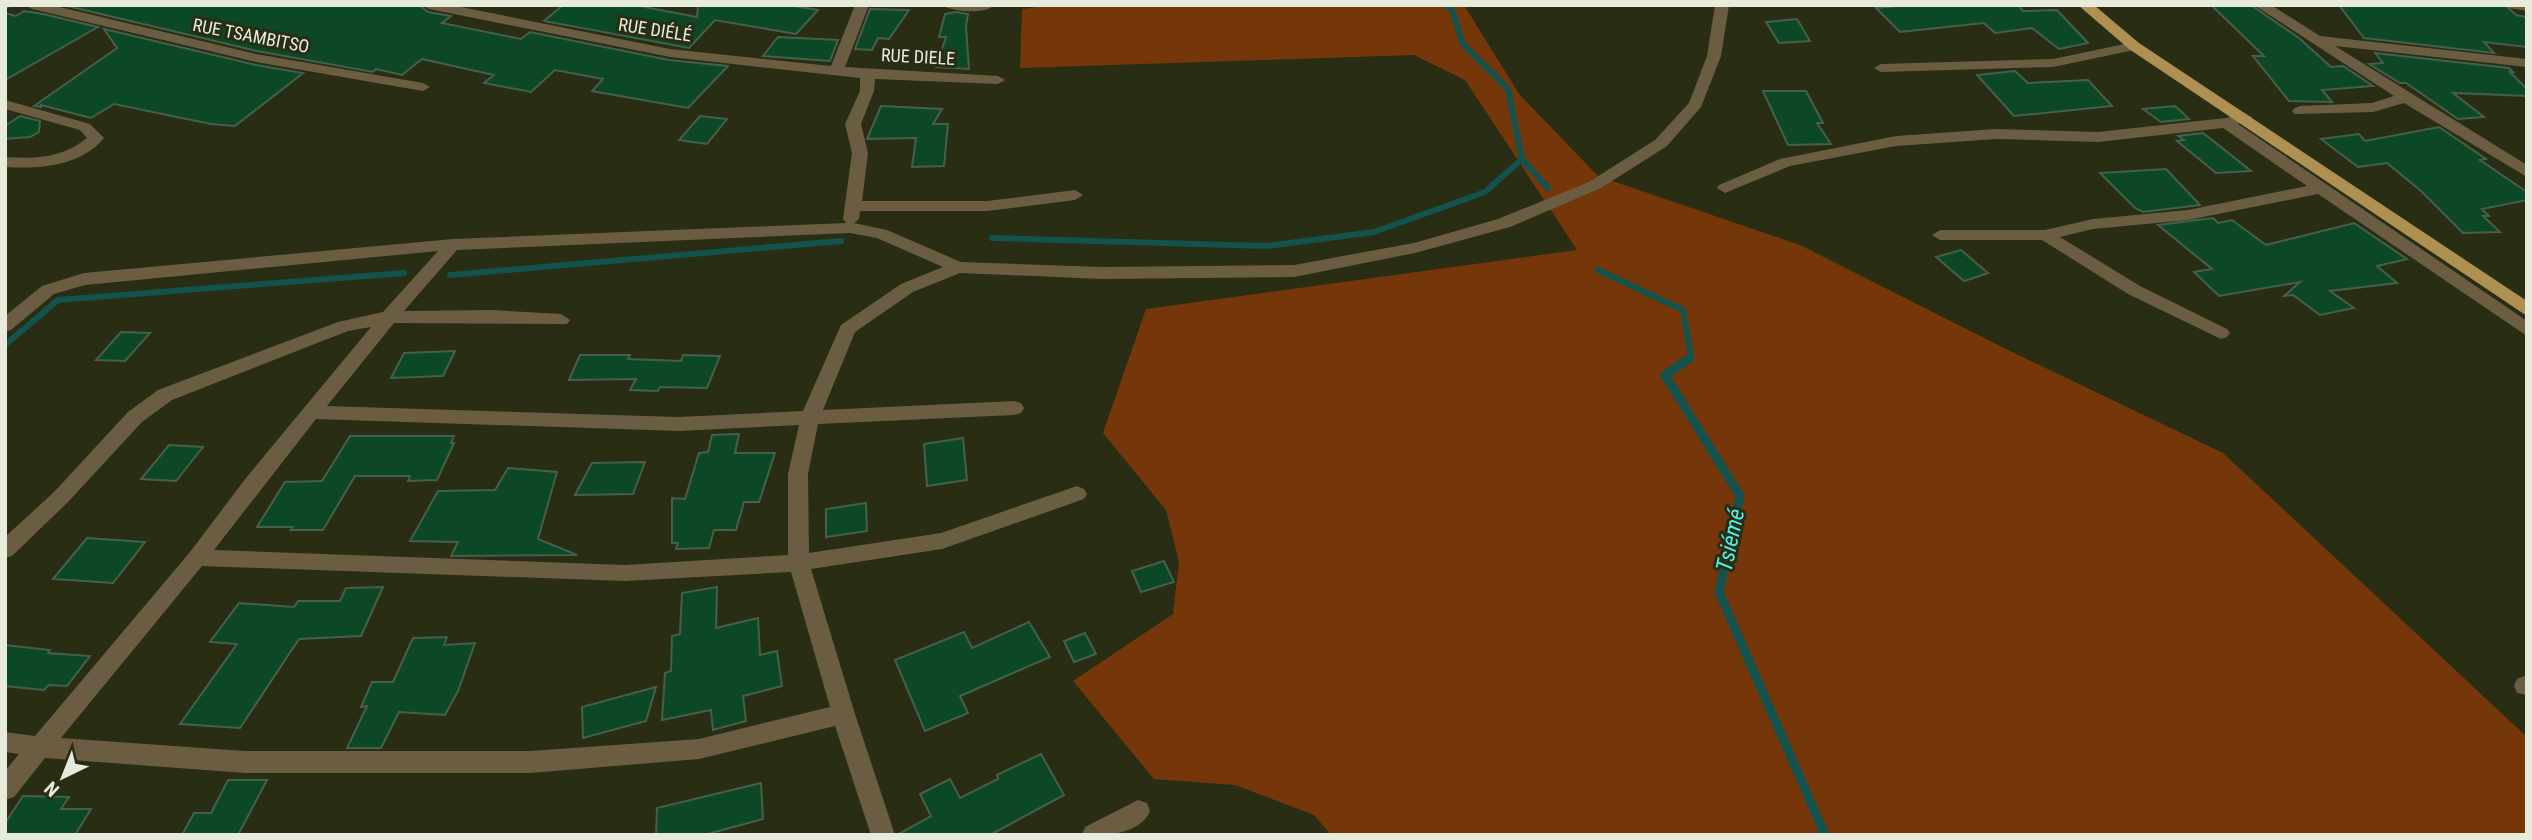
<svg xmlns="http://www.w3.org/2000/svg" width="2532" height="840" viewBox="0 0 2532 840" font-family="'Roboto Condensed',sans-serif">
  <rect width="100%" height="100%" fill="#282d14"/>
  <path fill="#75370a" d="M1052,5H1464L1519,94L1598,176L1800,245L2004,348L2223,453L2527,737V835H1331L1314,815L1235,785L1154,779L1073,681L1173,614L1179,562L1166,510L1103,433L1146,309L1577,250L1465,80L1414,55L1020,68L1022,9Z"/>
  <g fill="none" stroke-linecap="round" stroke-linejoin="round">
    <path stroke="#13524d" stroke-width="6" d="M1445,5L1452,10L1463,44L1508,89L1522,159L1548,188
      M992,238L1267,246L1374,232L1485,192L1522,159
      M1598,270L1683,310L1691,357L1688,359
      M450,275L841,241
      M5,345L58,300L404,273"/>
    <path stroke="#13524d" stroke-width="9" d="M1690,358L1665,375L1740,496L1719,592L1825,835"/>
  </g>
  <path fill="#0d4826" stroke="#465f4d" stroke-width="2" d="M63,5H419L428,12L451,16L442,23L521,39L530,32L669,60L728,66L688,108L592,91L603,79L555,70L531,92L484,83L494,75L422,59L402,75L376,69L373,72L257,51Z
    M563,5H634L697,17L698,5H788L818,10L796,34L715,20L689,48L544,21Z
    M1911,5H2018L2023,11L2057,10L2088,43L2059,49L2032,28L1995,33L1984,23L1900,32L1876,8Z
    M2211,5H2251L2299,38L2331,67L2343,66L2373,86L2322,90L2332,102L2289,101L2253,56H2264Z
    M2339,5H2505L2516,15L2527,17V47L2484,42L2494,53L2364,38Z
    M870,9L909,10L889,39L878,38L872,50L855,49Z
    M24,11L43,14L98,27L5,80V13L16,16Z
    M955,12L968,14L966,26L969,69L936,67L946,37H939L945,14Z
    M1797,19L1810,41L1779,43L1766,22Z
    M104,29L256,65L303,73L235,126L211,124L114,104L91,118L41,105V107L34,106L117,48Z
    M778,37L838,40L830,61L763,56Z
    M2375,53L2509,68L2513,72H2510L2527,89V96L2453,93L2484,117L2458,119L2406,83H2400L2369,64L2383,63Z
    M2015,71L2028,83L2088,80L2112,106L2014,116L1977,75Z
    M1763,91H1806L1823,123H1817L1831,144L1788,145Z
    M881,106L942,109L933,124H948L944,166L912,167L916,138L867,139Z
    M2175,106L2189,119L2161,122L2143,109Z
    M20,116L40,121L39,132L30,137L5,139V126Z
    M700,116L727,119L707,144L679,140Z
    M2439,127L2486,159L2480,160L2527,192V200L2482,209L2489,216H2483L2500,232L2463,233L2421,191L2387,163L2358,167L2321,139L2359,134L2365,141Z
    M2203,133L2207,136L2251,171L2216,173L2177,141L2184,140L2178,136Z
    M2166,169L2200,205L2143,212L2135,208L2100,173Z
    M2213,218L2218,223L2232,220L2266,245L2354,223L2407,259L2377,266L2397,283L2330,291L2354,308L2320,315L2293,295L2284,296L2300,282L2219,296L2194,272L2212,269L2158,225Z
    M1961,250L1988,273L1964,281L1936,257Z
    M121,332L150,333L125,361L96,360Z
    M455,351L443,376L391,378L404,353Z
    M580,355H630L628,359L681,361L683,355L720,356L707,388L660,387L658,391L630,390L636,379L569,380Z
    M739,434L735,453H775L759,502H744L736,530H714L709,548L676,549L678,543H672V498L685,499L699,453L708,452L712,435Z
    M350,436H454L451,443H454L437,480L408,481L410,476H355L323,530H291L293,527H257L285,482L322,481Z
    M963,438L967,480L927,486L924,444Z
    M169,445L203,447L176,481L141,479Z
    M645,462L633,494L575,495L592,463Z
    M508,468L557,472L538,539L577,555L451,556L458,542L410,541L438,491L495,490Z
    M866,503L867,531L826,537V509Z
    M87,538L101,539L145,542L113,583L53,579Z
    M1164,561L1174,582L1141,592L1132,571Z
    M383,587L361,636L299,639L240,728L180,724L237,644L210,642L239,603L294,607L298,601H340L346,588Z
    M717,587L716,628L758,618L760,655L777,651L782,686L743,696L746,721L713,730L711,710L662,720L665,673L671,671L672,636L680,634L682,593Z
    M1029,622L1050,657L960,696L968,713L925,731L895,660L964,632L972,648Z
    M1085,633L1096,654L1074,662L1064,641Z
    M447,637L444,645L475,643L458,691L445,715L399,712L381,748H347L367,706L361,707L372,682H393L413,638Z
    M5,645L50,650L48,653L90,656L67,686L49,685L44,690L5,686Z
    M656,687L646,721L583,738L582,707Z
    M1041,754L1064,795L990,835H897L931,816L920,794L950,779L960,798L998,779L997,775Z
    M228,780H267L238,835H182L194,813H211Z
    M761,783L763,819L704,835H656L657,808Z
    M23,796L69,797L61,809H91L75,835H5V823Z"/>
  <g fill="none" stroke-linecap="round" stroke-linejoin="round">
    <path fill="#6b5d41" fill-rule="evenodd" d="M5,5H13L6,9Z
      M25,5H51L256,54L423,83L430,87L423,91L256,62L32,9Z
      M422,5H451L670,49L831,66L855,5H869L845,67L998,76L1005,80L998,84L875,79L874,91L861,124L868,153L862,201H987L1075,190L1083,195L1075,200L987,211H860L859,219L854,223L887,230L961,262L1102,267L1294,265L1414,243L1498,219L1589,182L1655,140L1689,103L1707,56L1715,5H1729L1721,56L1701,107L1667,146L1601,188L1510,227L1415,253L1294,277L1102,279L960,273L913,292L855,332L823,410L1014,401L1021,403L1024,408L1021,413L1014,415L818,424L808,474L809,553L941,533L1077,486L1084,489L1087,494L1084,499L942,549L811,569L855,714L895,835H871L835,726L699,759L530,773H245L45,758L14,797L5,800V771L19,754L5,752V732L35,736L190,552L246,478L371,327L348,331L172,400L142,422L68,502L12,556L5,558V537L54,492L128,412L158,390L338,322L383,312L438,251L85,285L54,294L11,330L5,332V316L42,286L84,273L453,239L846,223L843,219L852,153L845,124L860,91V78L670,57L429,9ZM850,233L877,238L943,267L901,284L841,325L803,411L679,417L327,406L394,323L567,324L570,320L561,314L492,310L404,311L457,250ZM316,419L679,431L799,425L788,474V555L625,565L214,550ZM202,566L625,581L791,572L830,707L699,739L530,751H245L61,738Z
      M942,5H991L992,7C983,14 952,12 942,5Z
      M2254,5H2271L2320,36L2527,59V67L2335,46L2527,165V177L2404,103L2373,112L2295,114L2292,111L2295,108L2300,106L2372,103L2394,96Z
      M2507,5H2527V11L2509,8Z
      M2134,42L2139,43V49L2053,67L1881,72L1874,68L1881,64L2053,59Z
      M5,100L90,124L104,138C80,167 39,169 5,167V157C36,159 62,158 87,138L80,130L5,109Z
      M2245,113L2253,118L2238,124L2527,321V336L2318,194L2188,220L2093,229L2060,237L2140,286L2227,329L2230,333L2227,337L2221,339L2128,294L2042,240H1940L1932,235L1940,230H2045L2093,219L2188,210L2307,186L2223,128L2098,142L1996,139L1896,146L1790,166L1725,193L1717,188L1719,185L1780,159L1896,136L1996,129L2098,132L2226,118Z
      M2527,675V695L2517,693L2514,686L2517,679Z
      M1138,800L1147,803L1150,811C1139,836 1105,835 1082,835L1085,827Z"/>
    <path fill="#ad9052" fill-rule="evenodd" d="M2078,5H2094L2139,43L2527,301V316L2129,49Z"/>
  </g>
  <g text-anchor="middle" stroke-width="6" stroke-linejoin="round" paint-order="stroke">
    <g font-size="18" fill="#e7ebdc" stroke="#282d14">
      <text transform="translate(655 30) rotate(9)" y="6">RUE DIÉLÉ</text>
      <text transform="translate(251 36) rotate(11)" y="6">RUE TSAMBITSO</text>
      <text transform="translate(918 57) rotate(3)" y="6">RUE DIELE</text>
    </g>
    <g font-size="23" font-style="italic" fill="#4ef0e3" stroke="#282d14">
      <text transform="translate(1730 540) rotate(-78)" y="8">Tsiémé</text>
    </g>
  </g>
  <rect width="2532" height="840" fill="none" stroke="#e7ebdc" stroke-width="14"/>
  <g transform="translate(63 777) rotate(223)" stroke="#282d14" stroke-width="5" paint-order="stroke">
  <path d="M0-5L12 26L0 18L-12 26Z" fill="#e7ebdc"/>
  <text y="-10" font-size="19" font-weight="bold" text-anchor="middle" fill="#e7ebdc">N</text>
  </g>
</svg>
